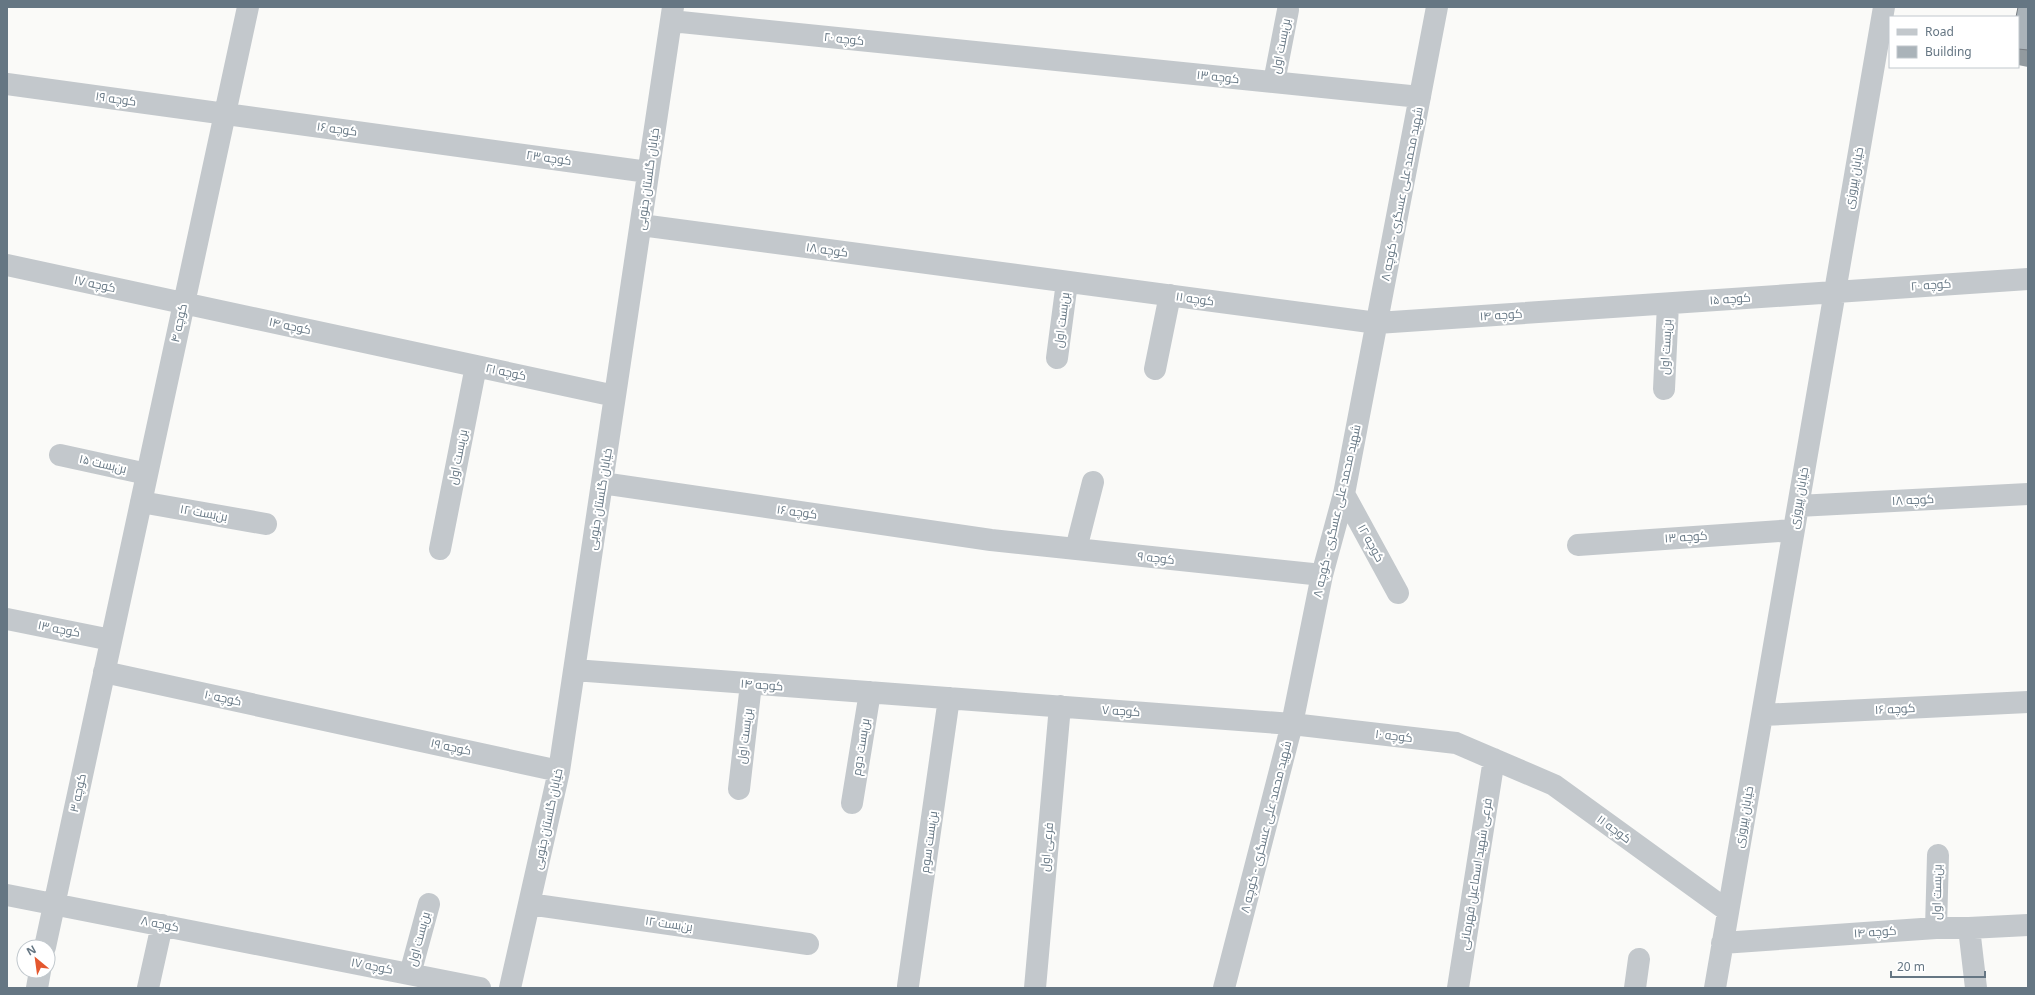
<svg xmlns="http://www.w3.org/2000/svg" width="2035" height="995" viewBox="0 0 2035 995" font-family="'Noto Sans',Cairo,sans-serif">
  <rect width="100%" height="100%" fill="#fafaf8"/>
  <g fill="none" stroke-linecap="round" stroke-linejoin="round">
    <path stroke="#c3c8cc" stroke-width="22" d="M671,21L1420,97
      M1274,82L1288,10
      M7,84L648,172
      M641,225L1377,323L2028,279
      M7,265L615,396
      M1057,358L1067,282
      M1155,369L1170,295
      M1664,389L1668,304
      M60,455L147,474
      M602,483L991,540L1322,575
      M1344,494L1398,593
      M141,502L266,524
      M1798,506L2028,494
      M1578,545L1794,530
      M440,549L476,366
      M1076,549L1093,482
      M7,619L111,640
      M574,670L1292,724L1456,743L1554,785L1728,911
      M104,672L559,771
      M1762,715L2028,702
      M739,789L751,684
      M852,803L870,692
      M7,895L480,988
      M529,904L808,944
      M1936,928L1938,855
      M1969,928L1976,988
      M1722,943L1936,928H1969L2028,925
      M45,947L248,7
      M410,974L429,904
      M908,986L949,698
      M37,988L40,971
      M148,988L162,925
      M510,988L559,771L673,7
      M1035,988L1060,706
      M1224,988L1292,724L1322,575L1344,494L1437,7
      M1458,988L1494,759
      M1635,988L1639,959
      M1715,988L1884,7"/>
  </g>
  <path fill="#929a9f" d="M2028,7V67L2018,65V17Z"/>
  <path fill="#aab3b9" stroke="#777d82" d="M2018,7H2028V50L2018,49V17H2016Z"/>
  <g text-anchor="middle" stroke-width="4" stroke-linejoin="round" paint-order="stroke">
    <g font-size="12" fill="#657683" stroke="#fff">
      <text transform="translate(844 39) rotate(6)" y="4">کوچه ۲۰</text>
      <text transform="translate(1281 46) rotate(-79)" y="4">بن‌بست اول</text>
      <text transform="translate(1218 77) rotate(6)" y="4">کوچه ۱۳</text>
      <text transform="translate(116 99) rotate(8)" y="4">کوچه ۱۹</text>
      <text transform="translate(337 129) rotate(8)" y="4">کوچه ۱۶</text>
      <text transform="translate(549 158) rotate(8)" y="4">کوچه ۲۳</text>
      <text transform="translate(1854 178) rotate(-80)" y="4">خیابان پیروزی</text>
      <text transform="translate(648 179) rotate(-82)" y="4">خیابان گلستان جنوبی</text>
      <text transform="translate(1402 194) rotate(-79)" y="4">شهید محمد علی عسگری - کوچه ۸</text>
      <text transform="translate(827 250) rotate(8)" y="4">کوچه ۱۸</text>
      <text transform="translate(95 284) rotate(12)" y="4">کوچه ۱۷</text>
      <text transform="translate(1931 285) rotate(-4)" y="4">کوچه ۲۰</text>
      <text transform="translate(1195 299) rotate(8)" y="4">کوچه ۱۱</text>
      <text transform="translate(1730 299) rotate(-4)" y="4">کوچه ۱۵</text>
      <text transform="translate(1501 315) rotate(-4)" y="4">کوچه ۱۴</text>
      <text transform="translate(1062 320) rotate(-83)" y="4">بن‌بست اول</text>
      <text transform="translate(179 323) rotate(-78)" y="4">کوچه ۴</text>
      <text transform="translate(290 326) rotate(12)" y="4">کوچه ۱۴</text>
      <text transform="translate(1666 347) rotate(-87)" y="4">بن‌بست اول</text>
      <text transform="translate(506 372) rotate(12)" y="4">کوچه ۲۱</text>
      <text transform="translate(458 457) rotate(-79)" y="4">بن‌بست اول</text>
      <text transform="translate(103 464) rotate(13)" y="4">بن‌بست ۱۵</text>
      <text transform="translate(1799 498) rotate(-80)" y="4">خیابان پیروزی</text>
      <text transform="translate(600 499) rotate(-81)" y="4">خیابان گلستان جنوبی</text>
      <text transform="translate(1913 500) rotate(-3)" y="4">کوچه ۱۸</text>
      <text transform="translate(1337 511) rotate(-77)" y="4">شهید محمد علی عسگری - کوچه ۸</text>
      <text transform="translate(797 512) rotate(8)" y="4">کوچه ۱۶</text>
      <text transform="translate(204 513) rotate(10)" y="4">بن‌بست ۱۲</text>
      <text transform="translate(1686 537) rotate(-4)" y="4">کوچه ۱۳</text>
      <text transform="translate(1371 543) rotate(61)" y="4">کوچه ۱۲</text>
      <text transform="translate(1156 558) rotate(6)" y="4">کوچه ۹</text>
      <text transform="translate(59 629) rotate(11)" y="4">کوچه ۱۳</text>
      <text transform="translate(762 685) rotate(4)" y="4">کوچه ۱۴</text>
      <text transform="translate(223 698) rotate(12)" y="4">کوچه ۱۰</text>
      <text transform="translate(1895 709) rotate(-3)" y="4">کوچه ۱۶</text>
      <text transform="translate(1121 711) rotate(4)" y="4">کوچه ۷</text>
      <text transform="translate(745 736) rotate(-83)" y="4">بن‌بست اول</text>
      <text transform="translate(1394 736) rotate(7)" y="4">کوچه ۱۰</text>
      <text transform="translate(451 747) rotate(12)" y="4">کوچه ۱۹</text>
      <text transform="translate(861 747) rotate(-81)" y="4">بن‌بست دوم</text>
      <text transform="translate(78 793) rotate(-78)" y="4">کوچه ۳</text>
      <text transform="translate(1744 817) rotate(-80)" y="4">خیابان پیروزی</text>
      <text transform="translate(548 819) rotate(-78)" y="4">خیابان گلستان جنوبی</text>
      <text transform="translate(1266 827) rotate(-76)" y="4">شهید محمد علی عسگری - کوچه ۸</text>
      <text transform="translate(1614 829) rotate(36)" y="4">کوچه ۱۱</text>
      <text transform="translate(929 842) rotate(-82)" y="4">بن‌بست سوم</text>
      <text transform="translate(1047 847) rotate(-85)" y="4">فرعی اول</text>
      <text transform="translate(1476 874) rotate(-81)" y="4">فرعی شهید اسماعیل قهرمانی</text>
      <text transform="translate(1937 892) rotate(-89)" y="4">بن‌بست اول</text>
      <text transform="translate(160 924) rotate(11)" y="4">کوچه ۸</text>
      <text transform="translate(669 924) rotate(8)" y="4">بن‌بست ۱۲</text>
      <text transform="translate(1875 932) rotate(-4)" y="4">کوچه ۱۴</text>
      <text transform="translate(419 939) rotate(-75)" y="4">بن‌بست اول</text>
      <text transform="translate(372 966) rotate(11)" y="4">کوچه ۱۷</text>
    </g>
  </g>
  <rect width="2035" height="995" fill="none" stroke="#657683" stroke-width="16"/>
  <rect x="1889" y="16" width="130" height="52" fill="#ffffff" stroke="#c1c8cd"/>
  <rect x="1897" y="29" width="20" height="6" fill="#c3c8cc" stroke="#c1c8cd"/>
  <text x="1925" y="36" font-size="12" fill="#657683">Road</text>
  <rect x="1897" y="46" width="20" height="12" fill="#aab3b9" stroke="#c1c8cd"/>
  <text x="1925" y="56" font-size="12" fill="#657683">Building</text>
  <g transform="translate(36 959) rotate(331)"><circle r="19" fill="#ffffff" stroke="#c1c8cd"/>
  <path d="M0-3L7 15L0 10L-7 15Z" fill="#e4572e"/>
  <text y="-6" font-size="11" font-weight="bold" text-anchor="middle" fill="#657683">N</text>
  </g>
  <path d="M1891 971v6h94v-6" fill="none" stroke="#657683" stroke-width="2"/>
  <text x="1897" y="971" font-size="12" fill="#657683" stroke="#ffffff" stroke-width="3" paint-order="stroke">20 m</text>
</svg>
